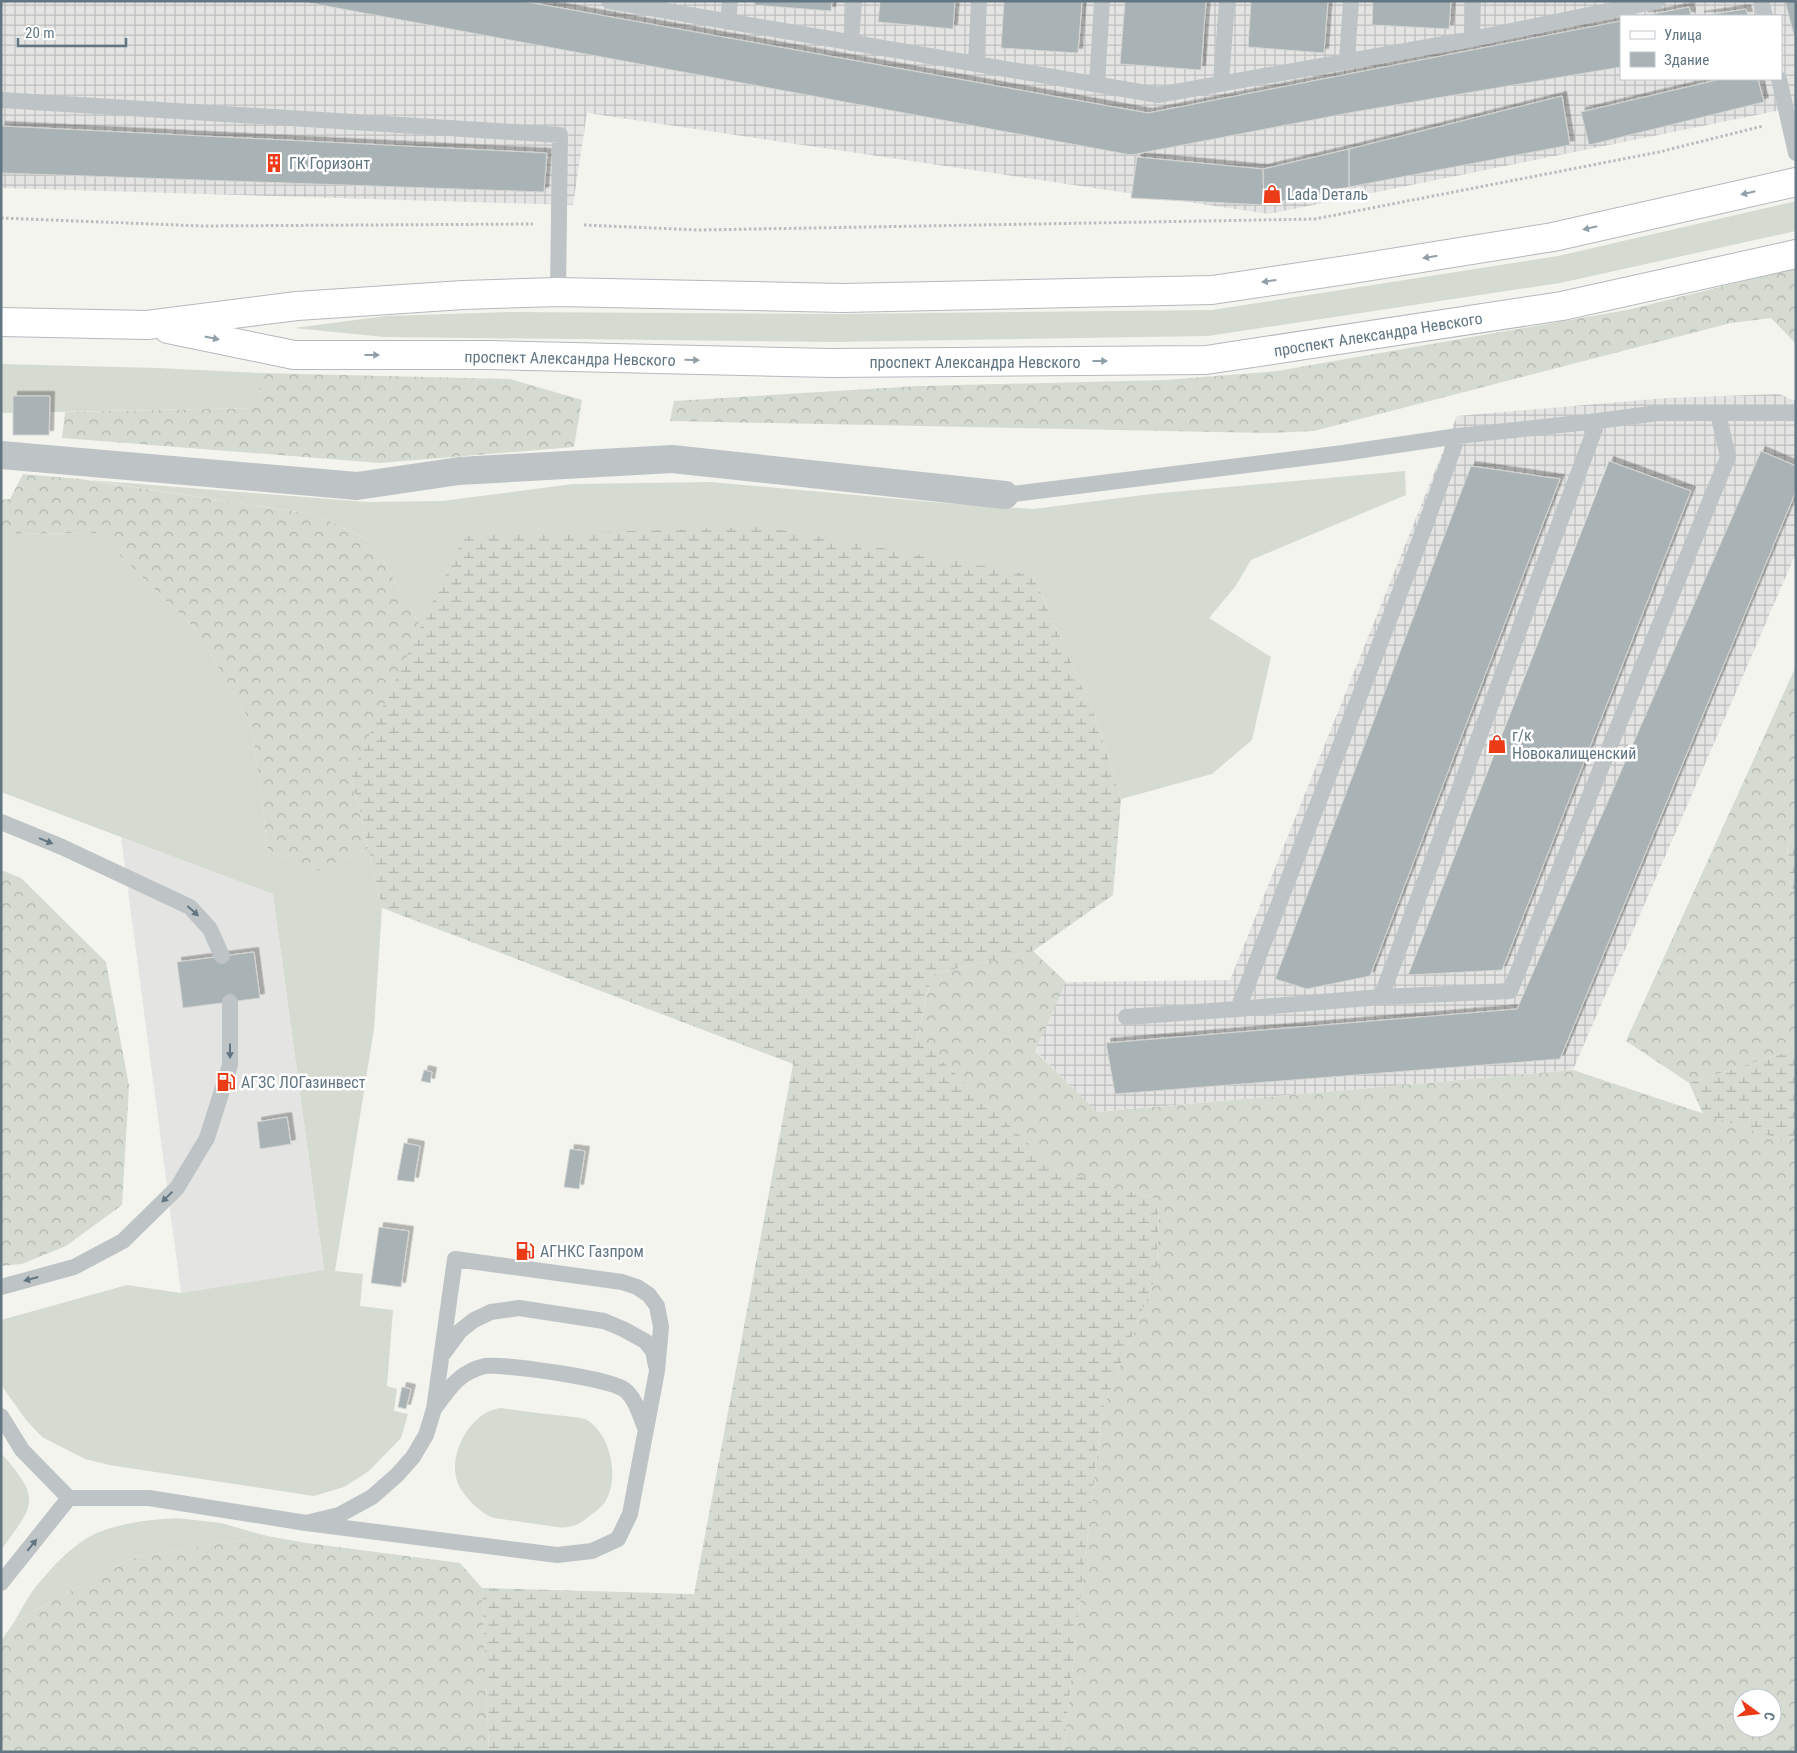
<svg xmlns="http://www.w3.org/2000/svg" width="1797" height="1753" viewBox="0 0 1797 1753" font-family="'Roboto Condensed',sans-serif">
  <defs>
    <pattern id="industrial-grid" width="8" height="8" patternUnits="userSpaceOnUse" patternTransform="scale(1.25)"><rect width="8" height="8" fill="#e4e5e3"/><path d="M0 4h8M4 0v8" fill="none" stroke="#bcbebd"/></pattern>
    <pattern id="forest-crowns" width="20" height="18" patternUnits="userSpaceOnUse" patternTransform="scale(1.25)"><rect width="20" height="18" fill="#d5dbd0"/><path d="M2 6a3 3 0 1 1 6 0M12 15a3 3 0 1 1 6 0" fill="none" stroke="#b0b6ae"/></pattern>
    <pattern id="wetland-marsh" width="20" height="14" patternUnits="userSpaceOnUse" patternTransform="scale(1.25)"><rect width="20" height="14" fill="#d5dbd0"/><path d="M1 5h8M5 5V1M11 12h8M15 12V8" fill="none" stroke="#b0b6ae"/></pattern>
    <filter id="shadow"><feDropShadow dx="4.5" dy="-4.5" stdDeviation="0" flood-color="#0004"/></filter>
  </defs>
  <rect width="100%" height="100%" fill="#f4f4ef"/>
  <path fill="#e4e5e3" d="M121,837L273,894L324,1271L181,1293Z"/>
  <path fill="url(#industrial-grid)" fill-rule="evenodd" d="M1,1H1796V107L1269,214L587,113L573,205L1,188ZM1621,16H1781V79H1621Z
    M1779,394L1796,401V466L1761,451L1517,1009L1115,1094L1560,1059L1796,491V553L1573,1070L1096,1112L1035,1050L1066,982L1230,980L1457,416L1666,398ZM1608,461L1690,492L1502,970L1408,974ZM1471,466L1560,479L1307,989L1275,979Z"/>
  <path fill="#d5dbd0" d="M1796,201V231L1560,283L1208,336L836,342L384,337L294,328L386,316L509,312L838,314L1212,310L1558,256Z
    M1,364L158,368L259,373L260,408L1,413Z
    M1405,471L1406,495L1251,560L1235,587L1209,618L1271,657L1252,740L1212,774L1121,799L1096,719L1033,575L464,536L422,628L372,542L317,515L89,480L368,502L442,501L573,484L711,482L943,503L1033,509L1151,494Z
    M97,533L197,631L252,725L268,851L318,871L368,848L382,908L374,1029L335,1271L363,1274L360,1306L393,1310L387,1386L397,1389L394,1411L408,1414L401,1438L369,1471L344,1487L314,1496L109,1465L85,1459L42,1437L26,1420L1,1385V1320L127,1285L181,1293L324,1270L273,894L1,792V534Z
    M501,1408C522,1411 543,1414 565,1416C571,1417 582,1417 587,1420C611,1435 620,1478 605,1502C601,1508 594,1513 588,1517C580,1525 568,1529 557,1527C541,1525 524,1522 508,1520C503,1519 495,1519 489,1516C477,1510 458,1491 456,1477C450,1450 472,1411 501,1408Z
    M1,1453C42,1499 35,1504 1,1550Z
    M177,1518L221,1523L267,1536L132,1558L14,1622C22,1609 29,1594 39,1583C52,1567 69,1549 87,1538C114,1523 148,1520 177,1518Z"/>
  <path fill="url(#forest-crowns)" fill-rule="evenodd" d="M1796,268V344L1771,318L1731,323L1314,431L1268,433L670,421L674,401L918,386L1166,380L1277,371L1627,310Z
    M259,373L510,379L582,400L574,447L380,463L62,438L65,412L260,408Z
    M23,474L80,479L317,515L372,542L422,628L351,774L368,848L318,871L268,851L252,725L197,631L97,533L1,534V500L10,499Z
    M1796,666V836L1787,845L1791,888L1796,890V1047L1790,1051L1689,1083L1626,1041Z
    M1,870L21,878L106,962L129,1086L122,1205L66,1246L22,1264L1,1266Z
    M1033,951L1066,982L1035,1051L1097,1112L1573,1070L1782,1140L1796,1136V1752H1063L1102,1411L1157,1274L1159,1200L1055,1169L917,1038L932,974ZM1742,1698H1772V1728H1742Z
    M267,1536L307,1543L460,1563L482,1588L489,1752H1V1641L14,1622L132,1558Z"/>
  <path fill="url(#wetland-marsh)" d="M765,527L1033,575L1096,719L1121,799L1113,895L1033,951L932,974L917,1037L1055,1169L1159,1200L1157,1274L1102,1411L1063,1752H489L482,1588L694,1594L793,1064L382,908L351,774L464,536Z
    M1796,836V890L1791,888L1787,845Z
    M1796,1047V1136L1782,1140L1703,1114L1689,1083L1790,1051Z"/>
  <path fill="#a9b3b6" stroke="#d5d5d2" filter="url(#shadow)" d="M299,1H522L1148,113L1621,21V67L1354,112L1131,155Z
    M755,1H832L831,11L754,5Z
    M880,1H955L953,29L878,22Z
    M1004,1H1082L1078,53L1001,48Z
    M1125,1H1206L1201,70L1120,64Z
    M1251,1H1328L1324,53L1248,47Z
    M1373,1H1451L1449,29L1372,25Z
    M1785,1H1796V43Z
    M1689,7L1691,16H1643Z
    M1746,9L1748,16H1700Z
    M1721,79H1758L1764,102L1589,145L1581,112Z
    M1562,96L1570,145L1349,187V149Z
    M1,126L547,153L544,192L1,173Z
    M1349,149V187L1264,205L1263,169Z
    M1137,157L1263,169L1264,205L1131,198Z
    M13,396H50L49,435H13Z
    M1761,451L1796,466V491L1560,1059L1115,1094L1106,1043L1517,1009Z
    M1609,461L1691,491L1502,970L1408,975Z
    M1471,466L1560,479L1370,976L1307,989L1275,979Z
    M254,952L260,998L183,1008L177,962Z
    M424,1070L432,1072L430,1083L421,1081Z
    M287,1117L291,1144L260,1149L257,1122Z
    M404,1143L420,1146L414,1182L397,1180Z
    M570,1149L585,1151L579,1189L564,1187Z
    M379,1227L409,1231L401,1287L371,1283Z
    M402,1387L411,1389L406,1409L398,1407Z"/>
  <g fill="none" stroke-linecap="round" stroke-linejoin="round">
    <g stroke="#b3b9bd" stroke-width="30">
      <path id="secondary" d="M1,322L147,325L297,306L463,295L558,292L842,298L1212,290L1353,269L1553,237L1796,182
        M168,329L294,355H490L831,363L1206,360L1562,306L1796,254"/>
    </g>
    <path stroke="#babdbf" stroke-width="3" stroke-dasharray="2.5 2.5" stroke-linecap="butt" d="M1,218L202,226L533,224
      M584,225L699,230L1315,219L1659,152L1763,126"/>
    <path stroke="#bec4c6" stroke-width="16" d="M609,1L1158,95L1472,39L1657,1
      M1761,1L1765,16
      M728,22L730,1
      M1472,39L1473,1
      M851,43L854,1
      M1347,61L1351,1
      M976,64L979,1
      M1779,79L1796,153
      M1221,83L1227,1
      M1097,84L1102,1
      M1,100L560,135L558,292
      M1718,413H1796
      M1005,495L1343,453L1458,436L1598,421L1658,413H1718L1728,457L1510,991L1381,997L1238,1009L1414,556L1458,436
      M1,822L62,847L190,907L210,929L222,956
      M1381,997L1598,421
      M1126,1017L1238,1009
      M1,1287L74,1267L123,1241L177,1188L207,1138L230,1065V1002
      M443,1354L460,1331L474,1320L491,1312L519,1308L604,1321L623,1329L645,1341L653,1351L656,1366
      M434,1409C444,1396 455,1378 471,1371C475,1369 481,1367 485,1366C505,1364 610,1378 625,1390C636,1399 640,1416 646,1430
      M1,1416L22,1450L69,1498L1,1583
      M69,1498H149L306,1523L557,1555L592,1551L618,1539L630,1514L657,1371L661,1327L657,1306L649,1295L637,1287L622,1282L455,1259L434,1409L426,1435L413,1457L397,1475L372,1497L339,1515L306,1523"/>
    <path stroke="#bec4c6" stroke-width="28" d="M1,455L357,486L459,471L672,459L1005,495"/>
    <use href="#secondary" stroke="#fff" stroke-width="28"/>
  </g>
  <defs><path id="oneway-solid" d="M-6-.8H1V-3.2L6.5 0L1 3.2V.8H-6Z" transform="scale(1.25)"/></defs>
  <g fill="#909fa8">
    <use href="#oneway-solid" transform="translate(1748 193) rotate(167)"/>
    <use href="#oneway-solid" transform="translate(1590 228) rotate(167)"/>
    <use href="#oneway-solid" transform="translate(1430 257) rotate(171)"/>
    <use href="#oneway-solid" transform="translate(1269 281) rotate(172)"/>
    <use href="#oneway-solid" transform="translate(212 338) rotate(12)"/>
    <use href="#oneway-solid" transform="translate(372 355)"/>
    <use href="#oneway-solid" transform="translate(692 360) rotate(1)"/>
    <use href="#oneway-solid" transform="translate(1100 361)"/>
  </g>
  <g fill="#617682">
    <use href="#oneway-solid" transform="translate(46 841) rotate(22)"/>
    <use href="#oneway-solid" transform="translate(193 911) rotate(42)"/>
    <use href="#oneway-solid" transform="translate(230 1051) rotate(90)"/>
    <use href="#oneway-solid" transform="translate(167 1197) rotate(136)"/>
    <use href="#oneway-solid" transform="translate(31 1279) rotate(165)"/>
    <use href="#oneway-solid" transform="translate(32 1545) rotate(-51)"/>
  </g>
  <defs>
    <g id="building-bare" transform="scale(1.5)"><path d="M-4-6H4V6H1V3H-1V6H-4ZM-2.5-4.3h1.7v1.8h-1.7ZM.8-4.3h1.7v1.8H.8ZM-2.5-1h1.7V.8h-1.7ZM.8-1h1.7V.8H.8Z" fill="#ec3b17" stroke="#fff" stroke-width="2.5" paint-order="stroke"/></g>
    <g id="shop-bare" transform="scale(1.5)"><path d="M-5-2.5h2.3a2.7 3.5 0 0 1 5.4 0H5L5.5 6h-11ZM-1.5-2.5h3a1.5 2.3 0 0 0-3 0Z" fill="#ec3b17" stroke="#fff" stroke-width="2.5" paint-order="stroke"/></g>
    <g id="fuel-bare" transform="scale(1.5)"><path d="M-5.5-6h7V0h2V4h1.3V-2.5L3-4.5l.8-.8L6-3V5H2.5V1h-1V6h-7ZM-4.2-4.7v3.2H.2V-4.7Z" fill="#ec3b17" stroke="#fff" stroke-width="2.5" paint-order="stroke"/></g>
  </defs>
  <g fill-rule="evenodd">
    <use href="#building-bare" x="274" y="163"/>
    <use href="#shop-bare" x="1272" y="194"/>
    <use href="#shop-bare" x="1497" y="744"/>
    <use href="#fuel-bare" x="226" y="1082"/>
    <use href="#fuel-bare" x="525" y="1251"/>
  </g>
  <g text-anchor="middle" stroke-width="5" stroke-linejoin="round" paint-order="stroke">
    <g font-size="16" fill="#617682" stroke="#fff" text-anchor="start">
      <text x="289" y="169">ГК Горизонт</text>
      <text x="1287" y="200">Lada Dеталь</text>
      <text x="1512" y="741">г/к<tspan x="1512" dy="18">Новокалищенский</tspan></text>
      <text x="241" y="1088">АГЗС ЛОГазинвест</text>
      <text x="540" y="1257">АГНКС Газпром</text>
    </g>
    <g font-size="16" fill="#617682" stroke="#fff">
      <text transform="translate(1378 334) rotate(-9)" y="6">проспект Александра Невского</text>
      <text transform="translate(570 358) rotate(1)" y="6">проспект Александра Невского</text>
      <text x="975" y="368">проспект Александра Невского</text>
    </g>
  </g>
  <rect width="1797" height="1753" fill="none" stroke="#617682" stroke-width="5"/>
  <rect x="1620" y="15" width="162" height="65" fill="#ffffff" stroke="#c0c8cd"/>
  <rect x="1630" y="31" width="25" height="8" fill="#ffffff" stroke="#c0c8cd"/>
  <text x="1664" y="40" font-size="15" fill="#617682">Улица</text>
  <rect x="1630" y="52" width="25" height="15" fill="#a9b3b6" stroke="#c0c8cd"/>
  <text x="1664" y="65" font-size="15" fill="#617682">Здание</text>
  <g transform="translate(1757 1713) rotate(105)"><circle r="24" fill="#ffffff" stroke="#c0c8cd"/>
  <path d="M0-4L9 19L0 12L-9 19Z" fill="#ec3b17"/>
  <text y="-8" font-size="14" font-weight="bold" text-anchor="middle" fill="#617682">С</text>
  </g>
  <path d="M18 38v8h108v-8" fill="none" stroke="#617682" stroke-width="2.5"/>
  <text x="25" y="38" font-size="15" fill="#617682" stroke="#ffffff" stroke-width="4" paint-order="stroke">20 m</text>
</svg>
